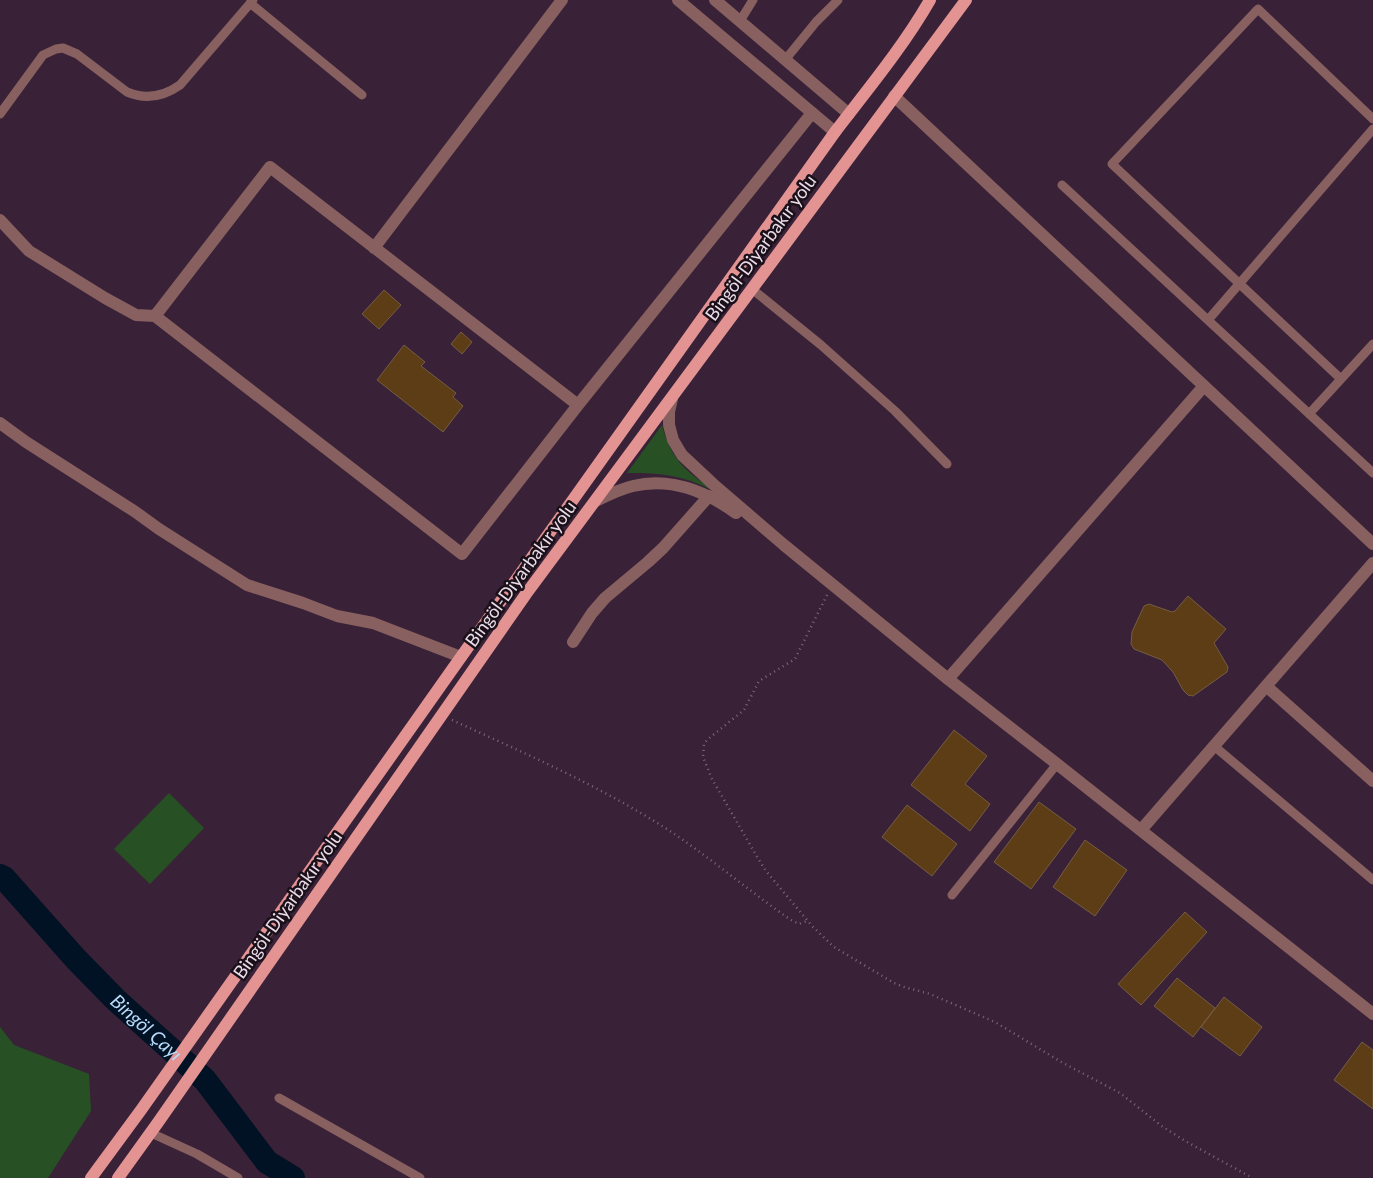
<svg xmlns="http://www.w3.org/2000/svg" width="1373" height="1178" viewBox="0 0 1373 1178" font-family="Lato,sans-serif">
  <rect width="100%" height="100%" fill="#392237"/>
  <path fill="#275124" d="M662,425C671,461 687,472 716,492C682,475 664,473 627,473Z
    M169,793L204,828L150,884L114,849Z
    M0,1027L14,1045L89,1074L91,1111L48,1178H0Z"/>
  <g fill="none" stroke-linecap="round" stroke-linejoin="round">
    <path stroke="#001224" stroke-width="24" id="s1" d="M0,876L4,878L75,958L116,1000L205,1080L267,1162L293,1178"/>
  </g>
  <path fill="#5d3d16" stroke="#755d44" d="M384,290L401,305L379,329L362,314Z
    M461,332L472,342L462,354L451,344Z
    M404,345L425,362L421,366L456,393L453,397L463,406L443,432L377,380Z
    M1188,596L1226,629L1214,643L1228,667L1227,672L1193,696L1188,695L1183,690L1173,672L1162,660L1134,649L1131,644L1132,632L1144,606L1149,604L1172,612L1175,611Z
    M954,730L987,756L965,784L990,804L970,831L911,785Z
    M1039,802L1076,829L1031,889L994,862Z
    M907,805L957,844L932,876L882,837Z
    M1085,840L1127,870L1095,916L1053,887Z
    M1185,912L1207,932L1141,1005L1118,984Z
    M1177,978L1215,1008L1193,1037L1154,1006Z
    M1224,997L1262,1027L1240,1056L1201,1027Z
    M1362,1042L1373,1050V1109L1334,1080Z"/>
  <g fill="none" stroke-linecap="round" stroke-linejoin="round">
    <path stroke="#7e6a7c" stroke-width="2.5" stroke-dasharray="1 4" stroke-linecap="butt" d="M827,595L795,659L759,681L744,710L707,740L704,744L703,757L712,779L756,855L766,871L812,926L834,947L894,983L904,987L930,994L995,1022L1063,1063L1120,1093L1163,1127L1187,1142L1249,1176
      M452,720C522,752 593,783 659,824C705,853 746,889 791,920L799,924L807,921"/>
    <path stroke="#886060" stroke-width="9" d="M250,3L362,95
      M740,21L753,0
      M785,60L816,22L838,0
      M0,114L43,55L56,49L63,48L77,54L127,92C146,100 163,97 180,85L253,0
      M1062,185L1373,473
      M752,289L821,345L895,411L947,464
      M1208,320L1373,129
      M1341,379L1112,164L1258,9L1373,119
      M1309,414L1373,344
      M1214,746L1373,880
      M952,895L1057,764
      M279,1098L420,1178
      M151,1133L197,1154L238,1178"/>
    <path stroke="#886060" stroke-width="12" d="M0,220L29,251L105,298L136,315L155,316L462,554L578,405L812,113
      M374,248L562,0
      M155,316L270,167L578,405
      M0,423L26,442L134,511L159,529L247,585L303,603L337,616L373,623L461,657
      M573,642L592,613L605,598L648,562L663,548L709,496
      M948,679L1204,386
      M1266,686L1373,781
      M1141,830L1373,563"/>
    <path stroke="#886060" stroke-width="12" d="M678,0L835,132
      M715,0L849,114
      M894,96L1373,544
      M672,399L669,412V425L673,440L682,455L713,484L784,545L948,679L1057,764L1373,1014
      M596,501C608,495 620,489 633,486C671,477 705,491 736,513"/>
    <path stroke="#e49393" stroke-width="12" d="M91,1178L141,1110L461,657L835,132C868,89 903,47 930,0
      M118,1178L159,1121L526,594L966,0"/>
  </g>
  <g text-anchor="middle" stroke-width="5" stroke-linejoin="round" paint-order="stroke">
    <g font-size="18" fill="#ebdce9" stroke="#1a1019">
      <text transform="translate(761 248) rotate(-54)" y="6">Bingöl-Diyarbakır yolu</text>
      <text transform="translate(521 574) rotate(-54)" y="6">Bingöl-Diyarbakır yolu</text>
      <text transform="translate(288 905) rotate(-55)" y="6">Bingöl-Diyarbakır yolu</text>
    </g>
    <g font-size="19" font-style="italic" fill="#b7dafa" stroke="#1a1019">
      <text dy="7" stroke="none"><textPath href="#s1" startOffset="211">Bingöl Çayı</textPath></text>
    </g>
  </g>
</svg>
